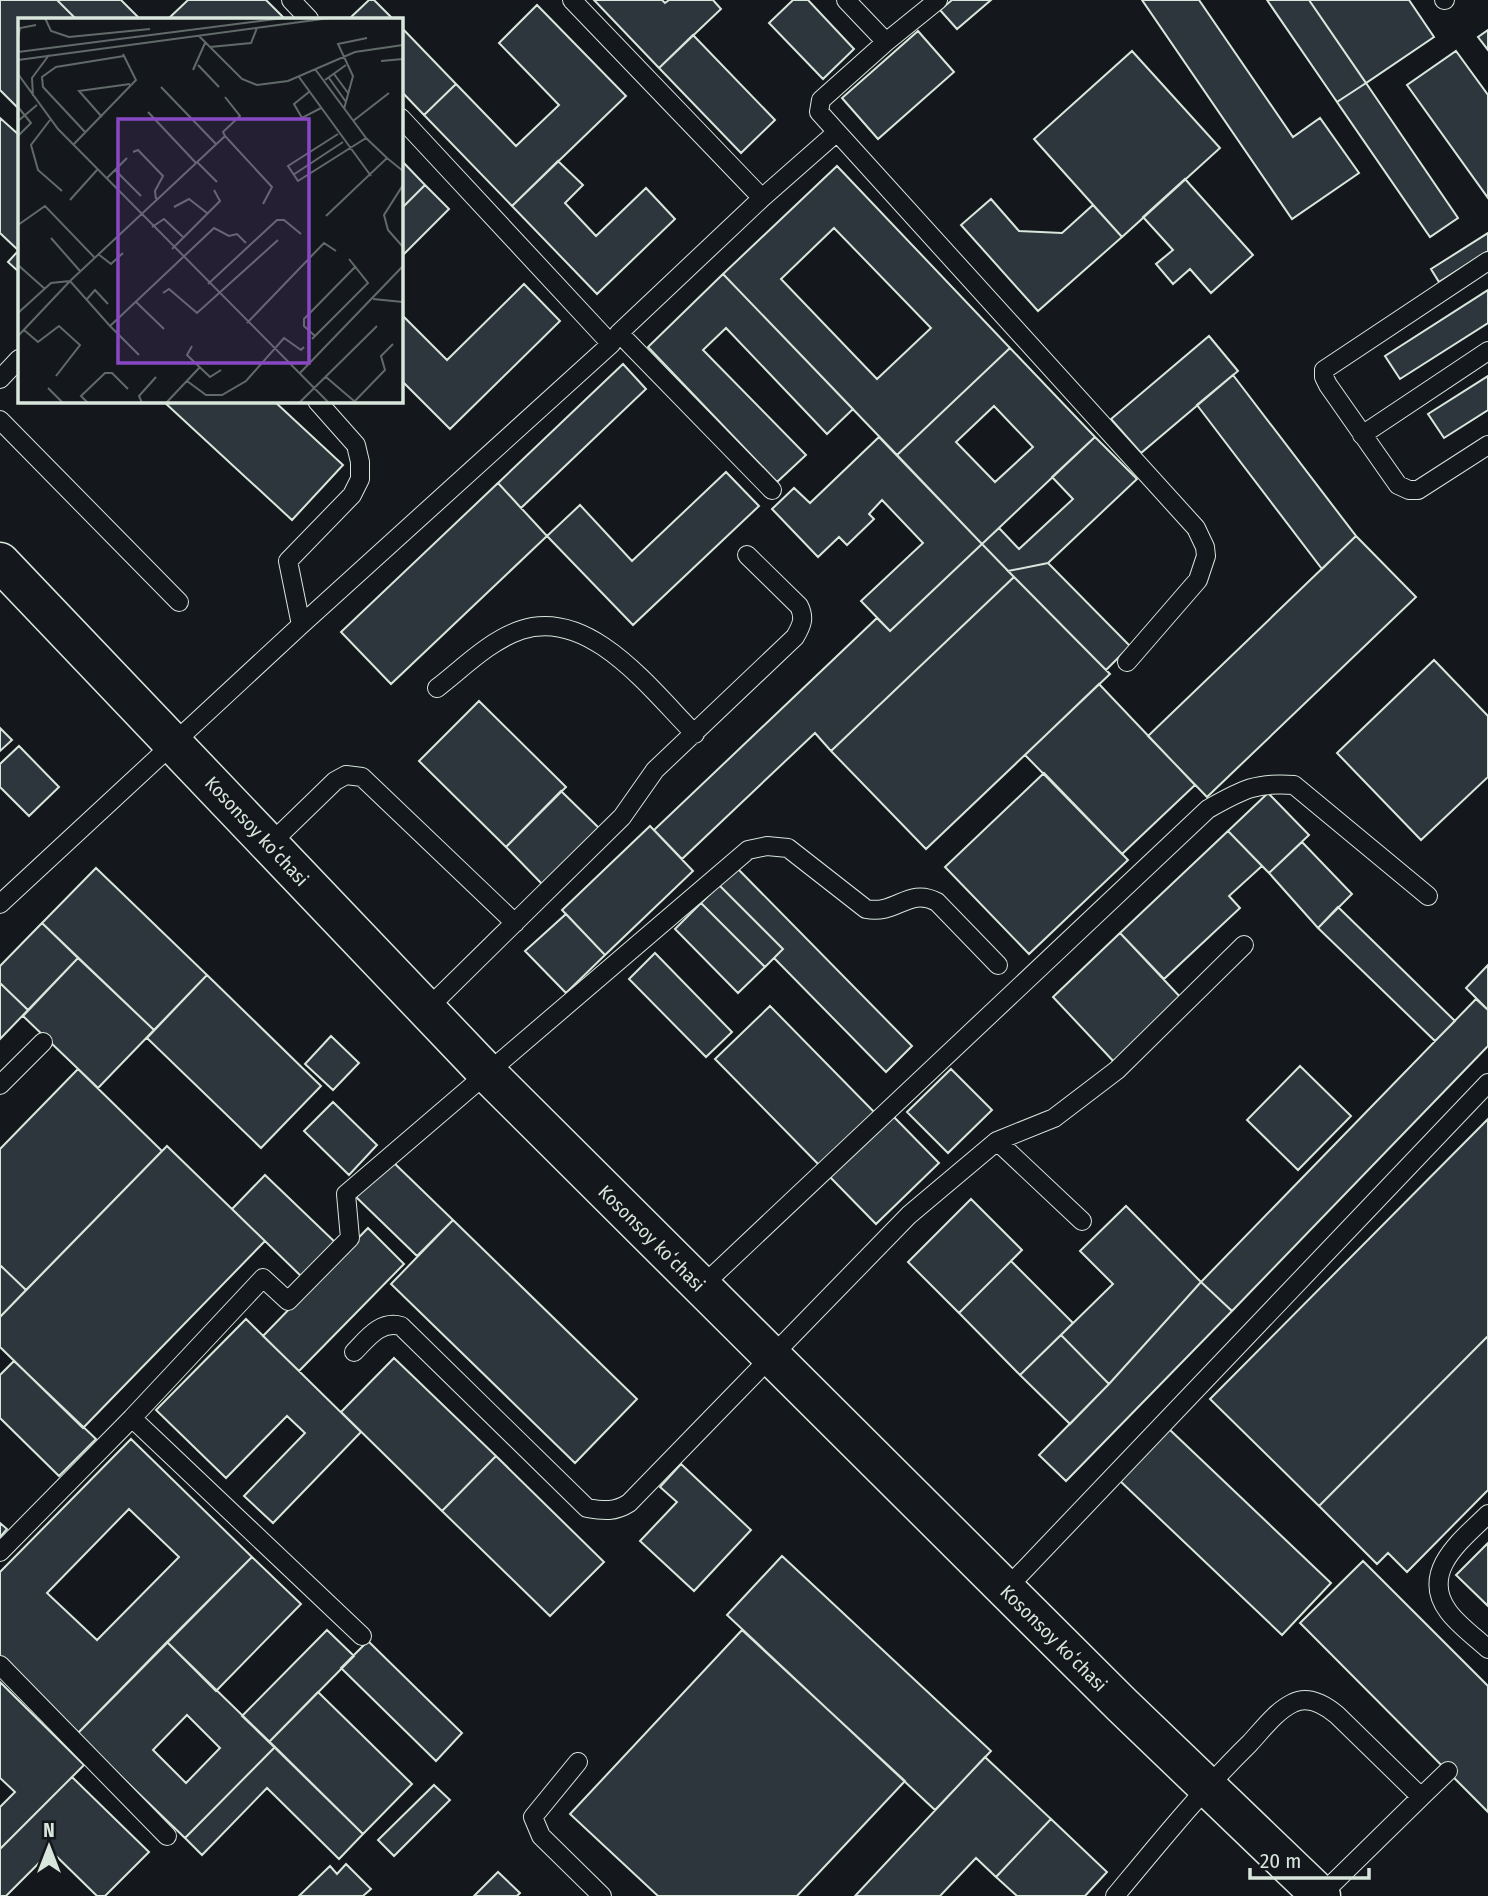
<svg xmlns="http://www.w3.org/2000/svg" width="1488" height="1896" viewBox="0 0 1488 1896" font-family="'Fira Sans Condensed',sans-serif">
  <rect width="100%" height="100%" fill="#14181c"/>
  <path fill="#2c363c" stroke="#d8e6dc" stroke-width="2" fill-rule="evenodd" d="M0,0H57L76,19H19V109L0,90Z
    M57,0H121L140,19H76Z
    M188,0H266L285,19H168Z
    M369,0H374L393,19H349Z
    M594,0H662L665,3L669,0H713L721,9L659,68Z
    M793,0H808L854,49L823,79L769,23Z
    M952,0H991L957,29L940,10Z
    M1142,0H1199L1293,137L1320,118L1359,173L1292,219Z
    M1267,0H1309L1366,83L1337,102Z
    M1309,0H1409L1434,37L1366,83Z
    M537,5L626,96L512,206L424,115L456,84L516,146L559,105L499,43Z
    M401,27L456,84L424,115L401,91Z
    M1488,30V50L1478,37Z
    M918,31L954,72L878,139L842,98Z
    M693,35L775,120L741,153L659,68Z
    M1132,51L1220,148L1122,237L1034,139Z
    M1456,51L1488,95V198L1407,85Z
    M1366,83L1458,218L1430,237L1337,102Z
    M0,118L19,135V251L0,233Z
    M401,160L425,185L401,209Z
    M558,161L583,185L565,203L596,236L646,188L675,219L597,294L512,206Z
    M837,166L1010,348L897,455L723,274ZM834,228L931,328L877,379L781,279Z
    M1185,179L1253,255L1211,293L1190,269L1173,284L1156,264L1173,250L1143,217Z
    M425,185L449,209L401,257V209Z
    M991,199L1019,231L1062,233L1093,205L1122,237L1038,311L961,225Z
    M1488,233V251L1439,282L1431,269Z
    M19,250V272L8,262Z
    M723,274L853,409L827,434L726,328L703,350L806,455L777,482L648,347Z
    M524,284L560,321L450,429L401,380V314L447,360Z
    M1488,290V323L1400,379L1385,356Z
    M1209,336L1238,371L1141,453L1111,419Z
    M1010,348L1095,437L982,544L897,455ZM994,406L1033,447L995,482L956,442Z
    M623,364L646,389L521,508L498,483Z
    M1233,375L1356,536L1322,569L1197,405Z
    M1488,376V410L1444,438L1428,414Z
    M163,401H274L343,465L292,520Z
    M879,437L982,544L890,631L861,601L923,543L882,500L869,514L874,519L847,545L839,537L818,557L772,509L794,488L810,503Z
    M1095,437L1137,479L1048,563L1008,571L982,544L999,528L1019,549L1073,499L1052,477Z
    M726,472L759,506L633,625L547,536L580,505L632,561Z
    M498,483L547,536L391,684L341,632Z
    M1356,536L1416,597L1207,797L1148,736Z
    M982,544L1014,577L831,751L815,733L682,859L654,830L877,618L890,631Z
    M1048,563L1130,646L1106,670L1008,571Z
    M1014,577L1110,674L926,849L831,751Z
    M1434,660L1488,716V777L1421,840L1337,753Z
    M1099,684L1195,785L1122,854L1025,755Z
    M479,701L566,787L506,847L419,761Z
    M0,728L12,740L0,751Z
    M19,746L59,787L29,816L0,787V764Z
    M1044,773L1128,860L1029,954L945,867Z
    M561,791L599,828L542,884L506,847Z
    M1268,793L1309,835L1269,873L1228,831Z
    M650,826L693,871L605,955L562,910Z
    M1228,831L1262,866L1229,896L1240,908L1164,979L1120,933Z
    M1302,842L1352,894L1318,928L1269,873Z
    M96,868L207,975L154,1030L42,923Z
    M737,868L912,1046L886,1072L774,958L783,949L719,885Z
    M719,885L783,949L765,967L701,903Z
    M701,903L765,967L738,993L675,929Z
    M1338,907L1455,1021L1435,1041L1318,928Z
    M566,914L605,955L566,993L525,951Z
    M42,923L78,958L28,1010L0,983V966Z
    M1120,933L1183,1000L1116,1064L1053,997Z
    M655,953L732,1032L706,1057L629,979Z
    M78,958L154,1030L98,1088L23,1016Z
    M1488,965V1010L1466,988Z
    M207,975L321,1086L261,1148L147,1038Z
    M0,983L28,1010L0,1039Z
    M1476,999L1488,1010V1046L1232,1311L1201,1282Z
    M770,1006L878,1116L823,1169L715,1059Z
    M331,1036L359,1063L333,1090L305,1064Z
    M1300,1066L1351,1116L1298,1170L1247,1120Z
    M78,1069L162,1151L26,1290L0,1265V1149Z
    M951,1069L992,1110L948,1153L907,1112Z
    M333,1102L377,1145L349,1175L304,1131Z
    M891,1114L939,1163L876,1224L828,1175Z
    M1488,1119V1336L1319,1506L1210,1399Z
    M167,1146L265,1241L83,1428L0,1347V1317Z
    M392,1161L453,1220L417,1256L356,1197Z
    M265,1175L338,1245L304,1279L232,1209Z
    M971,1199L1022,1250L959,1313L908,1262Z
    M1126,1206L1201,1282L1109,1384L1061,1335L1113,1284L1080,1251Z
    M453,1220L637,1399L575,1463L391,1284Z
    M368,1228L404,1264L299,1371L263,1336Z
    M1011,1261L1073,1323L1020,1375L959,1313Z
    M0,1265L26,1290L0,1317Z
    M1201,1282L1232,1311L1066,1481L1039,1455L1109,1384Z
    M246,1319L361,1432L273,1523L244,1496L305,1433L287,1416L226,1478L156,1410Z
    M1061,1335L1109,1384L1070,1424L1020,1375Z
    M1488,1336V1490L1407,1572L1388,1553L1377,1564L1319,1506Z
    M394,1358L496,1456L442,1511L341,1412Z
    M14,1361L96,1439L59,1476L0,1418V1375Z
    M1169,1429L1331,1583L1282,1635L1119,1480Z
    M131,1439L252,1557L77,1734L0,1659V1572ZM129,1509L179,1557L97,1640L47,1593Z
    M496,1456L604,1562L550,1616L442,1511Z
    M681,1464L751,1530L694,1591L640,1541L677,1502L660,1487Z
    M0,1523L7,1529L0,1537Z
    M1488,1543V1606L1456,1575Z
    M782,1556L991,1751L935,1810L727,1615Z
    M252,1557L301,1604L216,1691L167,1642Z
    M1363,1561L1488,1686V1812L1300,1623Z
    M327,1630L354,1656L269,1742L242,1716Z
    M742,1630L905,1781L797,1896H658L570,1814Z
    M368,1641L462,1733L436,1761L341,1668Z
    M167,1642L275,1747L185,1838L77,1734ZM187,1715L220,1748L186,1783L153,1750Z
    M0,1682L84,1765L0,1849V1807L15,1792L0,1778Z
    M318,1692L412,1784L363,1834L269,1742Z
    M275,1747L363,1834L339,1859L267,1788L202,1855L185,1838Z
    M985,1757L1051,1819L996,1877L976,1858L940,1896H855Z
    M72,1777L149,1852L105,1896H97L51,1851L6,1896H0V1849Z
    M434,1785L450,1800L394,1856L378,1840Z
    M1051,1819L1107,1872L1085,1896H1017L996,1877Z
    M346,1864L371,1889L363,1896H299L330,1866L337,1874Z
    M498,1872L520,1893L517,1896H474Z"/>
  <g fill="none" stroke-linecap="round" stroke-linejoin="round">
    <g stroke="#d8e6dc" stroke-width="20">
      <path id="lane" d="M291,0L309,19
        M572,0L762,198
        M846,0L886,42
        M1444,0H1445
        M401,118L611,344
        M837,132L1196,528L1205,547L1206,556L1198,580L1127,662
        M1488,261L1324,370V377L1328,385L1398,485L1409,490H1418L1488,445
        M619,333L772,490
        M0,379L19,359
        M0,420L179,602
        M1362,435L1488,351
        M301,625L288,561L352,495L360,479V462L356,445L317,401
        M437,688C463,668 489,641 521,630C590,607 651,690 695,734
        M270,844L335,781L346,775L362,777L515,923
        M0,904L301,625L611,344L619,333L762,198L837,132L819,112L821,100L886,42L938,0
        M426,1010L622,817L655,770L795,637C802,625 805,618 799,606L747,555
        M0,1085L43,1042
        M997,1141L1082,1221
        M701,1287L1208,809C1242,790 1255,782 1294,785L1428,896
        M354,1352C367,1339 380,1320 401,1326L587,1508C604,1511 615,1512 629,1503L909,1215L997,1141L1054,1118L1117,1070L1244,945
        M132,1418L362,1636
        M1488,1514C1463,1539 1419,1571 1448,1611C1458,1625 1475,1637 1488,1649
        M0,1552L132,1418L263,1278L288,1301L350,1238L346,1194L748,850L767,846L788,848L866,909C897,915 908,887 937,902L998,965
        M1005,1590L1488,1083
        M0,1665L167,1836
        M578,1762L533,1817L541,1836L602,1896
        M1321,1895L1421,1797
        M1115,1896C1159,1843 1201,1791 1250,1743C1263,1729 1276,1711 1293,1703C1309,1695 1325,1705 1337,1715L1421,1797L1448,1771"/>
    </g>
    <g stroke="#d8e6dc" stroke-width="41">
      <path id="secondary" d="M0,562L488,1074L1122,1705L1321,1896"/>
    </g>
    <use href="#lane" stroke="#14181c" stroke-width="18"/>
    <use href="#secondary" stroke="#14181c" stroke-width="38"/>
  </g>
  <g text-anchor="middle" stroke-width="5" stroke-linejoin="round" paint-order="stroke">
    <g font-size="19" fill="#d8e6dc" stroke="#14181c">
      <text transform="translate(257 831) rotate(47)" y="7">Kosonsoy koʻchasi</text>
      <text transform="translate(652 1238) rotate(45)" y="7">Kosonsoy koʻchasi</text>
      <text transform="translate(1054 1638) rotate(45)" y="7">Kosonsoy koʻchasi</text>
    </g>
  </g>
  <g transform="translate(18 18)">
    <rect width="385" height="385" fill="#14181c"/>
    <path fill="none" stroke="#626a69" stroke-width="2" d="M27,0L33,13L51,19L132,11M181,18L224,61L239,67L270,63L337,34L385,27M0,20L2,10L18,7M192,29L233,25L239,10M0,34L266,0M0,42L312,0M363,43L385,41M180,47L201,69M297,51L348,120L280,163L270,148L320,116M175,52L187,25M0,56L40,111L311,385M316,56L330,75M281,59L353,158M311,60L328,84M307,62L328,47M143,69L198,126M291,74L276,86L284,100L303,90M15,78L14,60L31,37M0,89L13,105L0,118M326,91L335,58L320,26L349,20M130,94L178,145M84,99L61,73L112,66M32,102L13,127L20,152L44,173M0,103L19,87M335,103L371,75M68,115L25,69L24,59L38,49L106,38M207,118L254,169L245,186M348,120L369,140M55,127L118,62L105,36M115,134L120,132L145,158L137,173L138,181M179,144L199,164M97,152L123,178M275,157L325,124M88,161L109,140M385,167L366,197L370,212L385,229M52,182L79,152M156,189L171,181L189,195M308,198L369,140L385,153M0,207L27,188L76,239M134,209L146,201L166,220M33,220L62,253M154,231L202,183L196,172M80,236L93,246L105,235M0,247L27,271M190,266L259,202H266L283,216M145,275L151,271L179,295L260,222M69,281L77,272L90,286M355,281L385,284M117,283L146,311M0,295L33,265L52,263L207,118L205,114L222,98L207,79M229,305L306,225L318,233M92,308L121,337M6,312L20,324L41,308L62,327L38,358M0,318L52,263L92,308L196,210L211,218L219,216L228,225M297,318L286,308V301L338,248M294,321L350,265L331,241M174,328L169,337L192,359L203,352M281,356L385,248M308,359L336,383M169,363L188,377H204L228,363L266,320L283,332L286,329M30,370L45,385M70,385L63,378L87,355H94L110,371M124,385L121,378L138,359M148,385L182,349M281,385L359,308M335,385L367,352L363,338L375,326"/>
    <path fill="#8948c3" fill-opacity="0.15" stroke="#8948c3" stroke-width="3.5" d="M100,101H291V345H100Z"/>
    <rect width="385" height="385" fill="none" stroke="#d8e6dc" stroke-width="3.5"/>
  </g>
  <g transform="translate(49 1847)" stroke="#14181c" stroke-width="5" paint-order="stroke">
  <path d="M0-5L12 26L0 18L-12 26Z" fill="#d8e6dc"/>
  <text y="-10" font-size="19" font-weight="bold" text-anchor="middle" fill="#d8e6dc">N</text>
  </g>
  <path d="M1250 1868v10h119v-10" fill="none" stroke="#d8e6dc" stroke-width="3.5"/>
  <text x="1260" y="1868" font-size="21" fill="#d8e6dc" stroke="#14181c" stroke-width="5" paint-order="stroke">20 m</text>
</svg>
